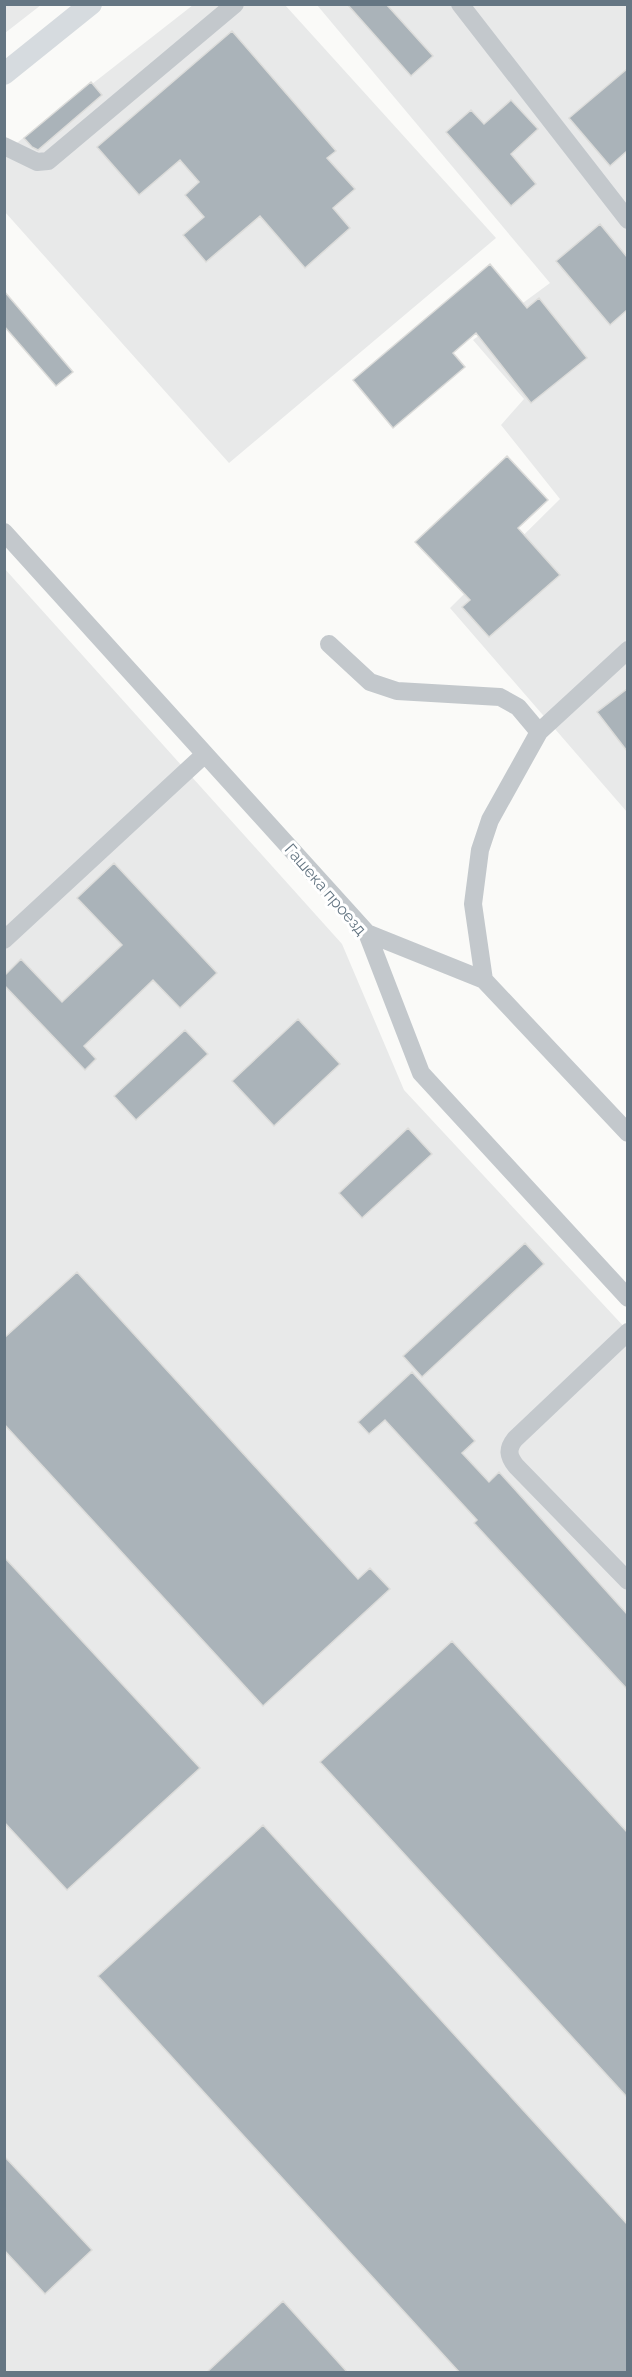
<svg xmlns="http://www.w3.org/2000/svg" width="632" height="2377" viewBox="0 0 632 2377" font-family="Raleway,sans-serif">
  <rect width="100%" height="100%" fill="#fafaf8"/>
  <path fill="#e8e9e9" d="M5,4H41V5L5,33Z
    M193,5H285L496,238L229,463L5,212L4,153Z
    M317,5H627V812L450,608L560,499L501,425L524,399L473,340L550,283Z
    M4,568L342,944L404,1090L627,1330V2372H5Z"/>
  <path fill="#aab3b9" stroke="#dcdcda" stroke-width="1.5" d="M347,4H386L433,56L411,76Z
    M232,31L336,151L327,158L355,189L333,208L350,228L305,268L260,216L206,262L183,235L204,217L185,195L199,182L180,160L139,195L97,147Z
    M627,69V151L610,166L569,118Z
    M91,82L102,95L38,150L32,147L24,138Z
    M511,100L538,129L511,154L536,184L511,206L446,132L471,110L484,124Z
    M600,224L627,257V310L610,325L556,261Z
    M490,264L527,308L539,298L587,358L531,403L476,333L453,353L465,367L393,428L353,380Z
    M4,291L73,372L56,386L4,326Z
    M507,456L548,500L518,528L560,575L489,637L462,607L470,600L415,542Z
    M627,689V751L597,712Z
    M114,863L217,973L180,1008L153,980L84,1046L96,1059L85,1070L4,985V976L21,959L62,1002L122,945L77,898Z
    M298,1019L340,1064L274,1126L232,1081Z
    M185,1030L208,1054L136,1120L114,1096Z
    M408,1128L432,1154L362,1218L339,1193Z
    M525,1243L544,1264L422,1377L403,1356Z
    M77,1272L358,1579L370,1568L390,1589L263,1706L4,1424V1338Z
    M412,1372L475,1441L462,1453L489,1482L499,1472L627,1614V1689L474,1523L477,1520L385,1420L369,1434L358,1422Z
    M4,1557L200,1768L67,1890L4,1822Z
    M452,1641L627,1832V2097L320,1762Z
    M263,1825L627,2224V2373H460L98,1976Z
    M4,2156L92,2250L45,2294L4,2250Z
    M283,2301L348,2373H206Z"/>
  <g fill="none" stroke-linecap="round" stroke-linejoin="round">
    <path stroke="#c3c8cc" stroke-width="18" d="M460,4L628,220
      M4,146L37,162L48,161L235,4
      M4,532L367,933L421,1073L628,1298
      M329,644L370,682L397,691L500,697L518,707L539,732
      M367,933L484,980L628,1133
      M4,940L205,754
      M484,980L473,904L480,850L490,820L539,732L628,650
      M628,1332L515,1439C507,1449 508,1456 516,1466L628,1581"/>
    <path stroke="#d6dbdf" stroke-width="22" d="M4,74L91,4"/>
  </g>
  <g text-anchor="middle" stroke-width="6" stroke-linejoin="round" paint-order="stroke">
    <g font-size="16" fill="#657683" stroke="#fff">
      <text transform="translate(326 889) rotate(49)" y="6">Гашека проезд</text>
    </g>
  </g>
  <rect width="632" height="2377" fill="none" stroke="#657683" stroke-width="12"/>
</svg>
